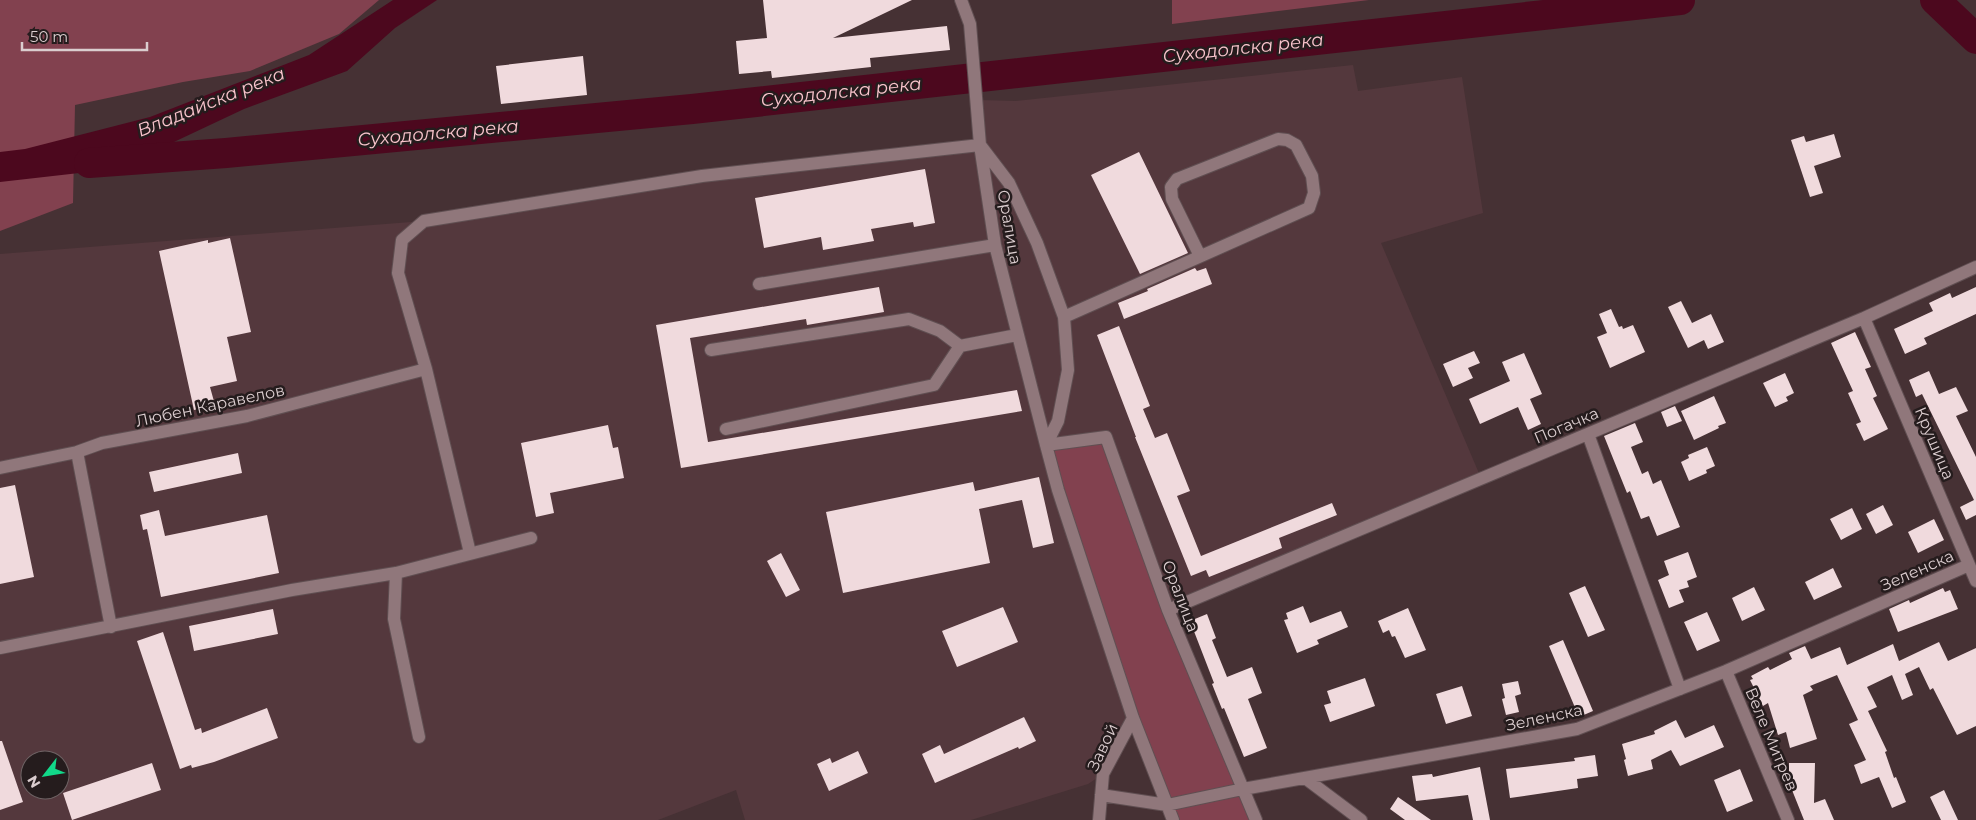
<svg xmlns="http://www.w3.org/2000/svg" width="1976" height="820" viewBox="0 0 1976 820" font-family="Montserrat,sans-serif">
  <rect width="100%" height="100%" fill="#463134"/>
  <path fill="#54383d" fill-rule="evenodd" d="M1353,65L1358,91L1462,77L1483,213L1381,243L1481,478L1168,610L1133,718L1103,774L1088,784L971,820H745L736,790L658,820H0V254L424,221L702,176L980,145L978,100L1015,101ZM30,760H60V790H30Z"/>
  <path fill="#82414f" d="M0,0H379L339,34L250,71L183,82L75,105L73,203L0,231Z
    M1172,0H1369L1172,24Z
    M1106,437L1256,820H1173L1046,445Z"/>
  <path fill="#4c081e" d="M393,0H437L395,28L347,71L244,109L159,149L129,161L88,172L0,182V152L25,149L150,117L309,55Z"/>
  <g fill="none" stroke-linecap="round" stroke-linejoin="round">
    <path stroke="#4c081e" stroke-width="30" d="M1935,0L1976,39
      M89,163L226,153L692,109L1680,0"/>
  </g>
  <path fill="#f0dadd" d="M763,0H912L833,38L947,26L950,50L870,58L871,67L772,78L771,71L739,74L736,41L767,38Z
    M583,56L587,95L501,104L496,66Z
    M1834,134L1841,157L1814,166L1823,193L1810,197L1791,140L1804,136L1806,142Z
    M1139,152L1188,253L1140,274L1091,175Z
    M925,169L935,223L914,227L913,222L871,229L874,241L823,250L821,237L764,248L755,198Z
    M230,238L251,332L227,337L237,381L210,387L215,405L194,410L159,251L208,240V243Z
    M1195,268L1197,271L1206,268L1212,284L1124,319L1118,303L1148,291L1147,289Z
    M879,287L884,312L807,325L806,319L690,338L708,442L1017,390L1022,411L681,468L656,325Z
    M1976,287V314L1924,338L1927,344L1905,354L1894,329L1933,311L1929,303L1950,293L1952,298Z
    M1681,301L1692,323L1711,314L1724,342L1708,349L1704,340L1688,348L1668,307Z
    M1611,309L1619,327L1622,326L1623,329L1633,325L1645,352L1610,368L1597,337L1607,333L1599,314Z
    M1119,326L1150,406L1143,409L1155,438L1167,433L1190,491L1177,496L1201,556L1332,503L1337,515L1279,538L1282,548L1209,577L1206,570L1191,576L1135,437H1136L1097,335Z
    M1855,332L1871,367L1865,369L1877,396L1873,398L1888,429L1864,441L1856,424L1861,422L1848,393L1853,391L1831,343Z
    M1474,351L1480,363L1468,368L1473,378L1453,387L1443,364Z
    M1524,353L1542,394L1530,399L1541,424L1528,430L1518,407L1480,424L1469,399L1510,381L1502,362Z
    M1929,371L1939,394L1956,387L1968,411L1956,416L1976,457V515L1966,520L1960,507L1974,500L1922,394L1916,397L1909,380Z
    M1785,373L1794,393L1786,397L1788,401L1775,407L1763,383Z
    M1714,396L1726,423L1718,426L1719,428L1694,440L1681,411Z
    M1675,406L1682,421L1667,427L1661,412Z
    M1635,423L1643,442L1631,447L1642,474L1648,471L1653,484L1661,480L1680,527L1657,536L1649,516L1641,519L1630,491L1627,493L1604,436Z
    M608,425L613,448L618,447L624,478L550,493L554,513L536,517L521,443Z
    M1707,447L1715,466L1706,470L1707,473L1689,481L1681,462L1689,458L1688,455Z
    M238,453L242,473L154,492L149,472Z
    M1039,477L1054,543L1033,548L1022,500L979,509L990,563L843,593L826,512L973,482L975,491Z
    M15,485L34,577L0,584V488Z
    M1883,505L1893,525L1876,534L1866,514Z
    M1852,508L1862,529L1841,540L1830,519Z
    M159,510L165,536L267,515L279,573L161,597L147,529L143,530L140,515Z
    M1934,519L1944,540L1918,553L1908,532Z
    M1688,552L1697,577L1687,581L1689,587L1679,590L1684,602L1669,608L1658,580L1669,575L1664,561Z
    M781,553L800,590L786,597L767,561Z
    M1833,568L1842,587L1814,600L1805,582Z
    M1585,586L1605,630L1588,637L1569,593Z
    M1754,587L1765,610L1742,621L1732,598Z
    M1943,588L1945,592L1950,590L1958,609L1898,632L1889,609L1909,600L1910,603Z
    M1303,606L1310,623L1341,611L1348,627L1317,640L1319,644L1297,653L1284,620L1288,619L1286,613Z
    M1003,607L1018,642L957,667L942,631Z
    M1408,608L1426,650L1405,658L1395,636L1392,637L1389,630L1383,633L1378,621Z
    M273,609L278,634L194,651L189,626Z
    M1707,612L1720,641L1697,651L1684,622Z
    M1207,614L1216,638L1212,640L1227,677L1252,667L1262,693L1248,699L1267,748L1244,757L1224,708L1222,709L1212,684L1214,683L1190,621Z
    M163,632L195,730L201,728L202,733L267,708L278,738L214,762L192,768L191,765L180,769L137,641Z
    M1563,640L1593,711L1579,717L1549,646Z
    M1939,642L1948,661L1976,648V726L1957,735L1933,688L1930,690L1919,667L1905,674L1913,695L1902,700L1892,675L1867,687L1877,707L1868,711L1887,751L1885,752L1894,778L1896,777L1906,802L1892,808L1879,777L1861,784L1854,765L1866,760L1849,724L1858,720L1837,675L1810,686L1813,690L1803,695L1817,739L1790,748L1786,732L1778,735L1768,703L1763,706L1750,680L1753,679L1751,676L1768,667L1770,670L1792,659L1789,653L1805,646L1811,659L1840,647L1847,665L1893,644L1899,661Z
    M1365,678L1375,706L1330,722L1324,705L1331,703L1327,691Z
    M1518,681L1521,694L1515,696L1519,712L1506,715L1502,699L1505,698L1502,684Z
    M1462,686L1472,716L1446,724L1436,694Z
    M1024,717L1036,741L1019,749L1018,747L935,783L922,754L940,745L944,754Z
    M1676,720L1685,738L1714,725L1724,747L1680,766L1671,750L1651,760L1653,769L1628,776L1624,760L1626,759L1622,744L1655,734L1654,731Z
    M0,741H2L23,802L0,810Z
    M858,751L868,773L829,791L817,764L830,758L832,763Z
    M1595,755L1598,776L1577,779L1578,788L1510,798L1506,769L1575,761L1574,758Z
    M152,763L161,790L72,820L63,793Z
    M1789,763H1815L1814,803L1825,799L1834,820H1804L1792,790H1789Z
    M1480,767L1490,820H1473L1468,795L1416,801L1412,776L1432,774L1433,777Z
    M1740,769L1753,801L1727,812L1714,780Z
    M1944,790L1958,820H1941L1930,797Z
    M1398,797L1431,820H1405L1390,809Z"/>
  <g fill="none" stroke-linecap="round" stroke-linejoin="round">
    <g stroke="#604f52" stroke-width="14">
      <path id="minor" d="M961,0L970,24L980,145L995,245L1046,445L1058,490L1133,718L1173,820
        M759,284L995,245
        M1064,317L1309,208L1314,193L1312,176L1296,145L1287,140L1278,139L1177,179L1171,187L1172,199L1200,256
        M1864,318L1976,581
        M711,350L909,319L940,331L960,346L1017,335
        M726,429L934,385L960,346
        M1588,434L1680,689
        M1046,445L1106,437L1168,610L1256,820
        M77,452L111,627
        M0,468L77,452L102,443L247,416L426,369
        M470,553L426,369L398,273L402,240L424,221L702,176L980,145L1009,183L1037,243L1064,317L1068,370L1058,421L1046,445
        M396,573L394,619L419,737
        M1168,610L1864,318L1976,267
        M0,648L292,590L396,573L531,538
        M1726,671L1788,820
        M1305,778L1361,820
        M1101,795L1167,805L1243,789L1577,729L1726,671L1969,565
        M1099,820L1103,774L1133,718"/>
    </g>
    <use href="#minor" stroke="#90777b" stroke-width="12"/>
  </g>
  <g text-anchor="middle" stroke-width="5" stroke-linejoin="round" paint-order="stroke">
    <g font-size="16" fill="#dbcdcf" stroke="#251c1d">
      <text transform="translate(1010 227) rotate(80)" y="6">Оралица</text>
      <text transform="translate(210 405) rotate(-12)" y="6">Любен Каравелов</text>
      <text transform="translate(1566 425) rotate(-23)" y="6">Погачка</text>
      <text transform="translate(1935 443) rotate(67)" y="6">Крушица</text>
      <text transform="translate(1917 570) rotate(-24)" y="6">Зеленска</text>
      <text transform="translate(1181 596) rotate(69)" y="6">Оралица</text>
      <text transform="translate(1544 717) rotate(-12)" y="6">Зеленска</text>
      <text transform="translate(1772 739) rotate(67)" y="6">Веле Митрев</text>
      <text transform="translate(1102 747) rotate(-65)" y="6">Завой</text>
    </g>
    <g font-size="18" font-style="italic" fill="#fac5cd" stroke="#251c1d">
      <text transform="translate(1243 48) rotate(-6)" y="6">Суходолска река</text>
      <text transform="translate(841 92) rotate(-6)" y="6">Суходолска река</text>
      <text transform="translate(211 102) rotate(-22)" y="6">Владайска река</text>
      <text transform="translate(438 133) rotate(-5)" y="6">Суходолска река</text>
    </g>
  </g>
  <g transform="translate(45 775) rotate(239)"><circle r="24" fill="#251c1d" stroke="#6e6364"/>
  <path d="M0-4L9 19L0 12L-9 19Z" fill="#12d98a"/>
  <text y="-8" font-size="14" font-weight="bold" text-anchor="middle" fill="#dbcdcf">N</text>
  </g>
  <path d="M22 42v8h125v-8" fill="none" stroke="#dbcdcf" stroke-width="2.5"/>
  <text x="30" y="42" font-size="15" fill="#dbcdcf" stroke="#251c1d" stroke-width="4" paint-order="stroke">50 m</text>
</svg>
